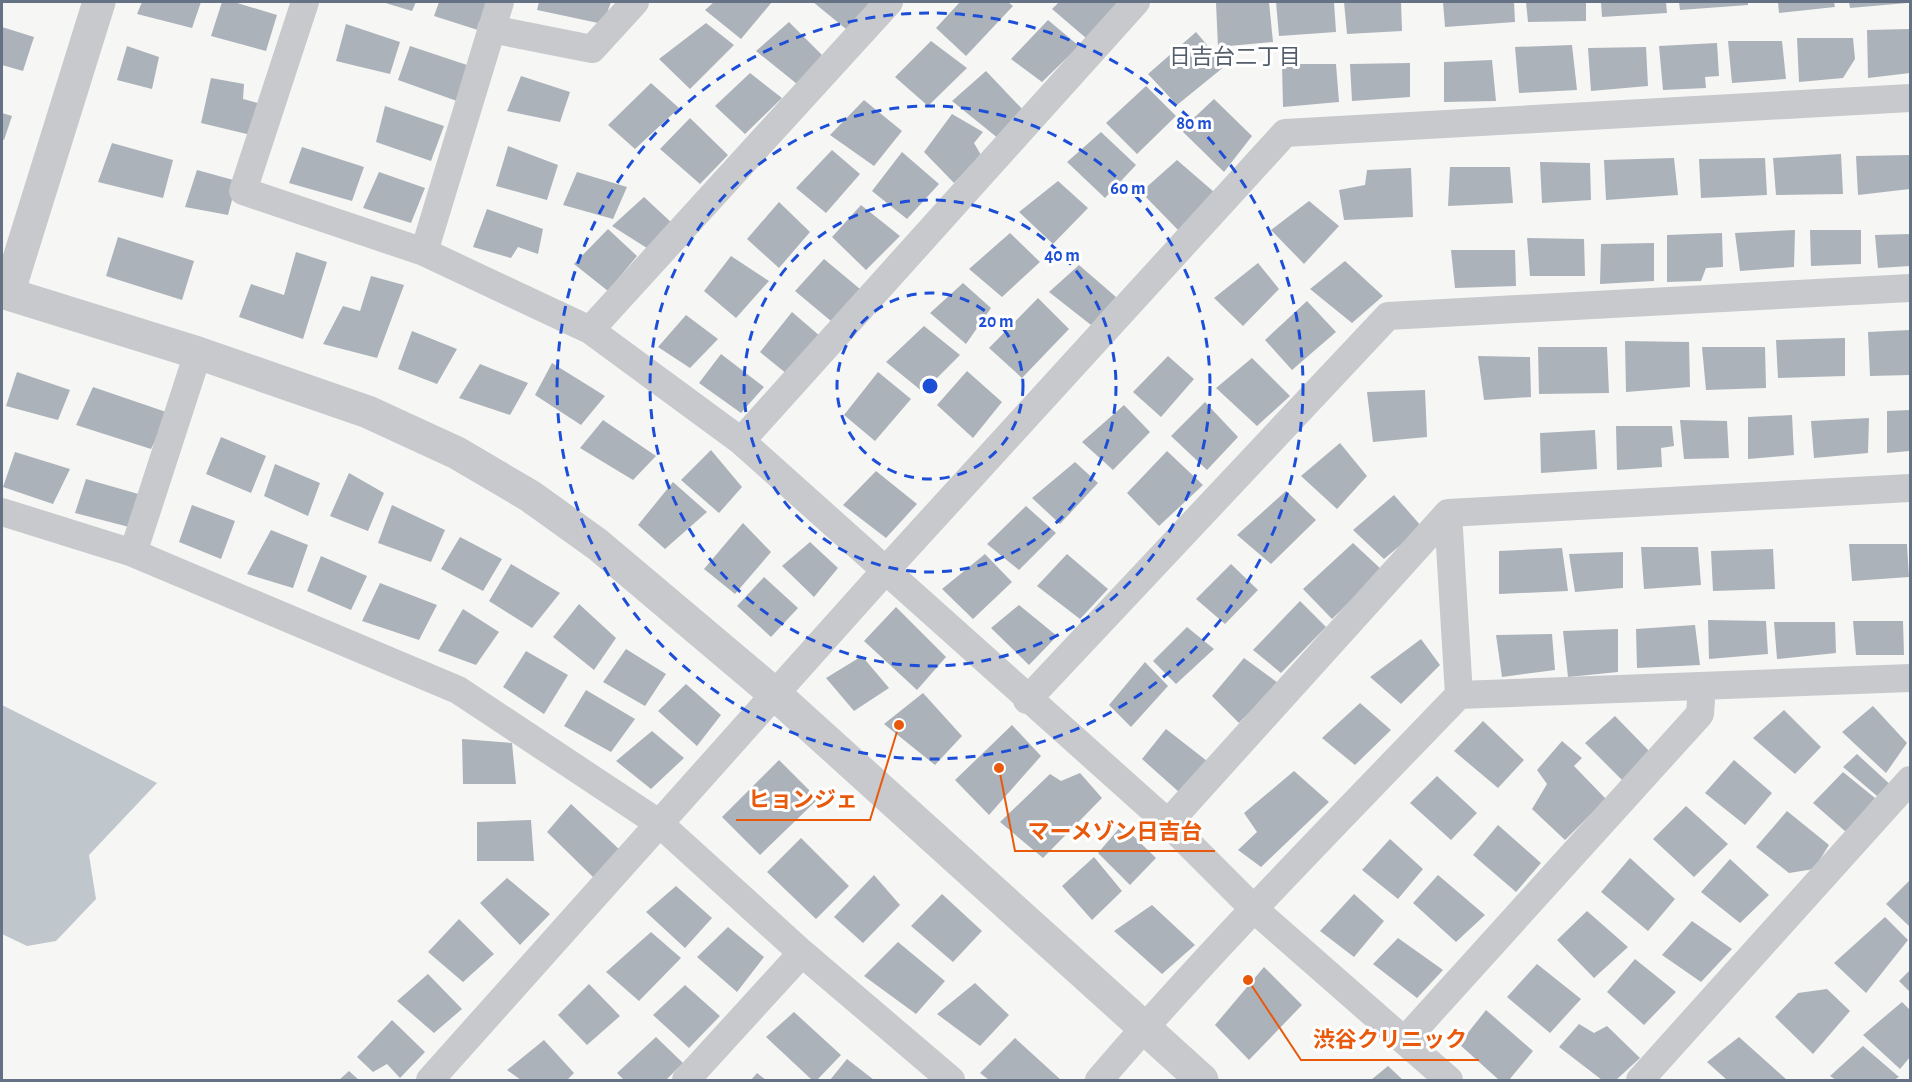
<svg xmlns="http://www.w3.org/2000/svg" width="1912" height="1082" viewBox="0 0 1912 1082" font-family="'Alegreya Sans','Noto Sans JP',sans-serif">
  <rect width="100%" height="100%" fill="#f6f7f4"/>
  <path fill="#bfc7cd" d="M2,705L157,783L89,855L96,899L56,941L27,946L2,934Z"/>
  <path fill="#acb2ba" d="M142,2H201L192,28L137,14Z
    M222,2H234L277,15L266,51L211,36Z
    M382,2H416L412,11Z
    M439,2H492L481,31L434,16Z
    M539,2H611L603,24L537,10Z
    M714,2H772L741,39L705,10Z
    M813,2H870L846,29Z
    M960,2H1008L1013,6L966,56L936,28Z
    M1059,2H1117L1120,4L1086,38L1052,9Z
    M1269,2L1273,42L1218,47L1216,3Z
    M1276,2H1334L1336,32L1279,36Z
    M1344,2H1401L1402,31L1347,34Z
    M1443,2H1514L1515,22L1445,27Z
    M1526,2H1586V21L1528,22Z
    M1601,2H1666L1667,13L1602,17Z
    M1679,2H1748V5L1680,10Z
    M1778,2H1834L1835,7L1779,13Z
    M1849,2H1907V3L1850,8Z
    M1048,20L1079,46L1042,82L1011,59Z
    M789,22L822,55L797,84L756,51Z
    M706,23L734,45L690,89L659,59Z
    M346,24L400,42L390,74L336,61Z
    M2,27L34,37L23,71L2,65Z
    M1910,29V73L1868,78L1867,30Z
    M1196,32L1225,66L1177,105L1148,74Z
    M1797,38H1853L1855,59L1843,78L1799,82Z
    M931,41L967,68L928,106L895,77Z
    M1728,41H1782L1786,79L1732,83Z
    M1717,43L1719,76L1705,77L1706,88L1663,90L1659,46Z
    M1572,45L1577,90L1519,93L1515,47Z
    M127,46L159,57L152,89L117,80Z
    M410,46L470,66L457,101L398,80Z
    M1646,47L1648,86L1591,91L1588,48Z
    M1492,60L1496,101L1444,102V62Z
    M1410,63V97L1352,101L1350,64Z
    M1282,64H1336L1339,102L1283,107Z
    M986,71L1025,112L999,139L952,101Z
    M750,73L782,98L745,134L715,106Z
    M521,76L570,92L560,122L507,111Z
    M211,78L244,84L243,99L261,104L251,135L201,123Z
    M651,83L679,108L635,149L608,125Z
    M1146,86L1176,116L1137,154L1106,123Z
    M1214,99L1252,136L1224,172L1181,130Z
    M864,100L902,131L874,166L830,135Z
    M385,106L444,126L431,161L376,142Z
    M2,113L12,116L4,140L2,139Z
    M952,114L983,132L974,143L981,155L954,183L924,152Z
    M690,118L728,155L700,184L660,149Z
    M1101,132L1136,165L1105,198L1067,162Z
    M112,143L173,160L163,198L98,182Z
    M508,146L558,165L547,200L496,186Z
    M302,147L364,167L352,201L289,183Z
    M832,150L860,174L826,213L796,188Z
    M902,152L939,184L907,219L872,191Z
    M1841,154L1843,194L1776,195L1773,158Z
    M1910,155V189L1858,195L1856,156Z
    M1674,158L1678,195L1606,200L1604,160Z
    M1765,158L1767,195L1701,198L1699,159Z
    M1177,160L1214,192L1179,231L1141,192Z
    M1540,162L1590,163L1591,200L1542,203Z
    M1450,167H1510L1513,203L1448,206Z
    M1411,168L1413,217L1344,220L1339,190L1365,185L1367,170Z
    M197,170L237,181L228,215L185,207Z
    M379,172L425,188L411,223L363,208Z
    M577,172L627,187L613,219L563,205Z
    M1058,181L1088,208L1053,244L1019,212Z
    M644,197L673,224L650,250L612,226Z
    M1309,201L1339,226L1304,264L1271,230Z
    M779,202L810,232L779,268L747,239Z
    M861,205L900,236L866,270L832,237Z
    M487,209L543,229L538,254L518,247L511,258L473,247Z
    M608,229L637,256L608,291L574,264Z
    M1795,230L1794,267L1740,271L1735,233Z
    M1810,230H1861V264L1811,266Z
    M1010,233L1040,262L1002,297L969,269Z
    M1722,233L1723,267L1706,268L1701,281L1667,282V235Z
    M1910,234V266L1878,268L1875,235Z
    M118,237L194,261L182,300L106,276Z
    M1527,238L1584,239L1585,276H1530Z
    M1654,243V281L1600,284L1601,244Z
    M1451,250H1515L1516,286L1455,288Z
    M296,252L327,262L303,339L239,317L251,284L284,295Z
    M731,256L769,281L736,318L704,291Z
    M824,259L860,289L831,321L795,291Z
    M1345,261L1383,296L1352,323L1310,289Z
    M1258,263L1279,289L1243,326L1214,298Z
    M1079,265L1116,297L1091,325L1049,292Z
    M371,276L404,285L377,358L323,344L343,306L360,311Z
    M963,283L991,308L966,344L930,313Z
    M1038,298L1069,329L1022,378L989,348Z
    M1307,301L1336,332L1292,370L1265,340Z
    M792,312L820,336L787,374L760,352Z
    M686,315L718,339L690,368L658,347Z
    M924,326L960,355L923,392L886,362Z
    M1910,330V375L1870,376L1868,332Z
    M412,331L457,349L437,384L398,369Z
    M1845,338V376L1778,378L1776,340Z
    M1625,341L1689,342L1690,387L1626,392Z
    M1538,347H1607L1609,393L1539,394Z
    M1702,347H1765L1766,388L1706,390Z
    M721,354L764,387L741,413L699,383Z
    M1168,356L1194,379L1161,417L1133,392Z
    M1478,356L1530,357L1531,397L1484,400Z
    M1252,358L1290,396L1257,426L1216,388Z
    M552,363L605,396L581,425L535,395Z
    M480,364L528,383L510,415L459,398Z
    M967,371L1002,402L973,438L937,405Z
    M17,372L70,390L58,420L6,406Z
    M878,372L911,399L875,441L844,415Z
    M93,387L169,413L151,449L76,425Z
    M1425,390L1427,437L1373,442L1367,392Z
    M1205,402L1238,437L1207,470L1171,436Z
    M1124,405L1150,432L1113,470L1082,442Z
    M1910,410V451L1887,453V411Z
    M1792,415L1794,455L1748,459V417Z
    M1869,418L1868,453L1814,458L1811,421Z
    M603,420L656,456L633,480L580,448Z
    M1680,420L1727,421L1729,458L1684,459Z
    M1616,426H1672L1674,446L1661,448L1662,467L1617,470Z
    M1595,430L1597,469L1541,473L1540,433Z
    M221,437L266,456L251,493L206,474Z
    M1340,443L1367,476L1337,509L1301,476Z
    M711,450L742,487L719,513L681,480Z
    M1167,451L1203,485L1159,526L1127,493Z
    M15,452L70,469L53,504L3,487Z
    M1075,462L1098,483L1060,524L1032,498Z
    M275,464L320,483L308,516L264,496Z
    M876,471L917,504L886,538L843,505Z
    M349,473L384,493L368,531L330,516Z
    M86,479L142,495L129,527L75,513Z
    M673,482L707,512L665,549L638,525Z
    M1286,491L1316,520L1271,564L1237,535Z
    M1394,495L1422,527L1384,559L1353,530Z
    M192,505L235,521L221,559L179,542Z
    M392,505L445,530L431,562L378,543Z
    M1026,506L1056,533L1019,570L987,544Z
    M743,523L771,552L735,594L704,569Z
    M271,530L308,545L293,588L247,574Z
    M460,537L502,559L483,591L441,569Z
    M810,542L838,568L814,597L782,566Z
    M1353,543L1382,570L1332,619L1303,589Z
    M1849,544H1907L1909,577L1852,581Z
    M1641,547H1698L1701,585L1644,589Z
    M1562,548L1568,591L1499,594V551Z
    M1773,549L1775,589L1713,591L1711,551Z
    M1623,552V588L1575,592L1569,554Z
    M985,554L1012,582L973,619L942,589Z
    M1067,554L1108,589L1080,619L1037,586Z
    M321,556L367,576L351,610L307,591Z
    M511,564L560,593L532,628L489,601Z
    M1231,564L1258,590L1225,624L1196,599Z
    M764,577L798,608L771,637L737,606Z
    M380,583L437,605L419,640L362,621Z
    M1300,601L1326,627L1281,673L1253,650Z
    M579,604L616,638L594,670L553,637Z
    M1019,605L1057,636L1029,665L991,628Z
    M896,607L946,657L917,690L864,641Z
    M463,609L499,632L476,665L438,651Z
    M1708,620L1766,621L1768,654L1709,659Z
    M1853,621H1903L1904,655H1856Z
    M1774,622H1835L1836,653L1777,659Z
    M1695,625L1700,665L1637,668L1636,629Z
    M1187,627L1214,649L1176,684L1153,661Z
    M1618,629V672L1568,677L1563,631Z
    M1552,634L1555,670L1502,677L1496,635Z
    M1421,639L1440,665L1401,704L1370,677Z
    M626,649L666,674L645,706L603,682Z
    M526,651L568,675L544,714L503,687Z
    M862,656L889,688L854,711L826,678Z
    M1244,658L1278,683L1239,723L1212,696Z
    M1145,662L1168,686L1131,727L1109,705Z
    M686,684L721,715L697,746L658,711Z
    M586,690L635,719L611,752L564,726Z
    M923,693L962,736L935,765L884,724Z
    M1360,703L1391,730L1355,765L1322,738Z
    M1873,706L1907,743L1886,773L1842,732Z
    M1784,710L1821,747L1795,774L1753,738Z
    M1615,716L1651,753L1624,782L1585,743Z
    M1483,721L1524,760L1498,788L1454,751Z
    M1012,725L1041,756L989,815L955,780Z
    M1166,729L1207,761L1179,792L1142,759Z
    M652,731L684,758L651,789L616,761Z
    M462,739L512,743L516,784H463Z
    M1562,741L1582,758L1574,766L1606,799L1565,840L1532,809L1547,784L1537,770Z
    M1857,754L1894,788L1883,801L1843,767Z
    M779,760L818,799L760,855L722,817Z
    M1734,760L1772,793L1745,825L1705,793Z
    M1294,771L1329,802L1261,867L1238,850L1257,832L1244,813Z
    M1843,772L1875,798L1846,832L1813,803Z
    M1080,773L1102,798L1043,858L1000,822L1050,774L1061,781Z
    M1437,776L1477,813L1451,840L1410,803Z
    M571,804L621,851L593,877L547,832Z
    M1686,806L1728,844L1694,877L1653,839Z
    M1787,811L1829,845L1814,869L1789,873L1756,847Z
    M531,820L534,861H477V822Z
    M1122,825L1156,858L1130,885L1098,853Z
    M1498,825L1541,863L1516,892L1473,855Z
    M801,838L849,886L816,919L767,872Z
    M1390,839L1423,869L1398,899L1362,870Z
    M1094,857L1122,891L1092,920L1062,886Z
    M1630,858L1675,899L1648,931L1601,892Z
    M1730,859L1769,895L1740,923L1701,892Z
    M874,875L900,905L863,943L834,917Z
    M1438,875L1485,915L1456,942L1413,903Z
    M507,878L550,914L520,945L480,903Z
    M1910,880V927L1886,904Z
    M676,886L712,918L685,948L646,912Z
    M942,894L982,931L953,962L911,926Z
    M1354,894L1384,921L1354,957L1320,931Z
    M1152,905L1195,945L1162,974L1114,931Z
    M1587,911L1628,947L1594,978L1557,940Z
    M1885,917L1908,940L1866,993L1834,963Z
    M459,919L494,954L463,982L428,952Z
    M1692,921L1732,949L1701,982L1662,955Z
    M728,927L764,957L737,992L697,957Z
    M651,932L681,958L639,1001L606,972Z
    M1398,938L1443,970L1417,998L1373,964Z
    M898,942L945,981L916,1014L864,976Z
    M1635,959L1676,992L1644,1025L1607,992Z
    M1537,964L1581,999L1550,1033L1507,997Z
    M1264,967L1302,1005L1249,1060L1215,1025Z
    M1910,970V992L1899,981Z
    M428,974L462,1009L434,1033L397,1001Z
    M975,983L1009,1015L980,1046L937,1014Z
    M589,984L620,1016L587,1045L558,1015Z
    M685,985L720,1016L689,1048L653,1015Z
    M1827,989L1850,1011L1813,1054L1775,1017L1798,993Z
    M1902,1002L1910,1010V1057L1900,1069L1863,1035Z
    M1486,1010L1533,1051L1509,1080H1499L1459,1044Z
    M794,1012L841,1055L817,1080H812L766,1037Z
    M392,1020L425,1052L400,1078L387,1064L373,1072L357,1057Z
    M1579,1024L1594,1033L1607,1026L1640,1058L1616,1080H1602L1559,1047Z
    M656,1037L683,1063L666,1080H624L617,1073Z
    M1739,1037L1787,1080H1727L1707,1062Z
    M1015,1038L1061,1080H989L980,1073Z
    M544,1040L574,1073L567,1080H521L507,1070Z
    M1863,1046L1899,1077L1894,1080H1836L1830,1076Z
    M847,1059L874,1080H830Z
    M1388,1066L1403,1080H1371Z
    M349,1071L359,1080H339Z
    M757,1073L766,1080H751Z"/>
  <g fill="none" stroke-linecap="round" stroke-linejoin="round">
    <path stroke="#c7c9cd" stroke-width="28" d="M305,2L243,191L424,252L590,330L741,441L1168,823L1254,909L1449,1080
      M491,29L592,49L635,2
      M424,252L500,2
      M590,330L889,2
      M741,441L1136,2
      M2,512L133,553L458,690L660,824L802,953L951,1080
      M1448,513L1459,695
      M133,553L198,353
      M1027,700L1388,316L1910,288
      M1168,823L1448,513L1910,488
      M1405,1040L1700,714L1702,687
      M430,1080L885,571L1285,133L1910,98
      M686,1080L802,953
      M1099,1080C1213,947 1337,822 1459,695L1910,678
      M1640,1080L1910,780"/>
    <path stroke="#c7c9cd" stroke-width="33" d="M2,292L198,353L368,412L457,453L530,496L597,544L776,695L1202,1080
      M8,294L99,2"/>
  </g>
  <g fill="none" stroke="#1d4ed8" stroke-width="3" stroke-dasharray="10 8">
    <circle cx="930" cy="386" r="93"/>
    <circle cx="930" cy="386" r="186"/>
    <circle cx="930" cy="386" r="280"/>
    <circle cx="930" cy="386" r="373"/>
  </g>
  <g text-anchor="middle" stroke-width="6" stroke-linejoin="round" paint-order="stroke">
    <g font-size="22" fill="#535c6a" stroke="#fff">
      <text x="1235" y="64">日吉台二丁目</text>
    </g>
  </g>
  <circle cx="930" cy="386" r="9" fill="#1d4ed8" stroke="#fff" stroke-width="3"/>
  <g font-size="18" text-anchor="middle" font-weight="bold" fill="#1d4ed8" stroke="#fff" stroke-width="6" stroke-linejoin="round" paint-order="stroke">
    <text x="1194" y="129">80 m</text>
    <text x="1128" y="194">60 m</text>
    <text x="1062" y="261">40 m</text>
    <text x="996" y="327">20 m</text>
  </g>
  <path fill="none" stroke="#e8590c" stroke-width="2" d="M899 725L870 820H736M999 768L1015 851H1215M1248 980L1301 1060H1479"/>
  <g fill="#e8590c" stroke="#fff" stroke-width="2">
    <circle cx="899" cy="725" r="6"/>
    <circle cx="999" cy="768" r="6"/>
    <circle cx="1248" cy="980" r="6"/>
  </g>
  <g font-size="22" text-anchor="middle" font-weight="bold" fill="#e8590c" stroke="#fff" stroke-width="6" stroke-linejoin="round" paint-order="stroke">
    <text x="803" y="807">ヒョンジェ</text>
    <text x="1115" y="839">マーメゾン日吉台</text>
    <text x="1390" y="1047">渋谷クリニック</text>
  </g>
  <rect width="1912" height="1082" fill="none" stroke="#657185" stroke-width="6"/>
</svg>
